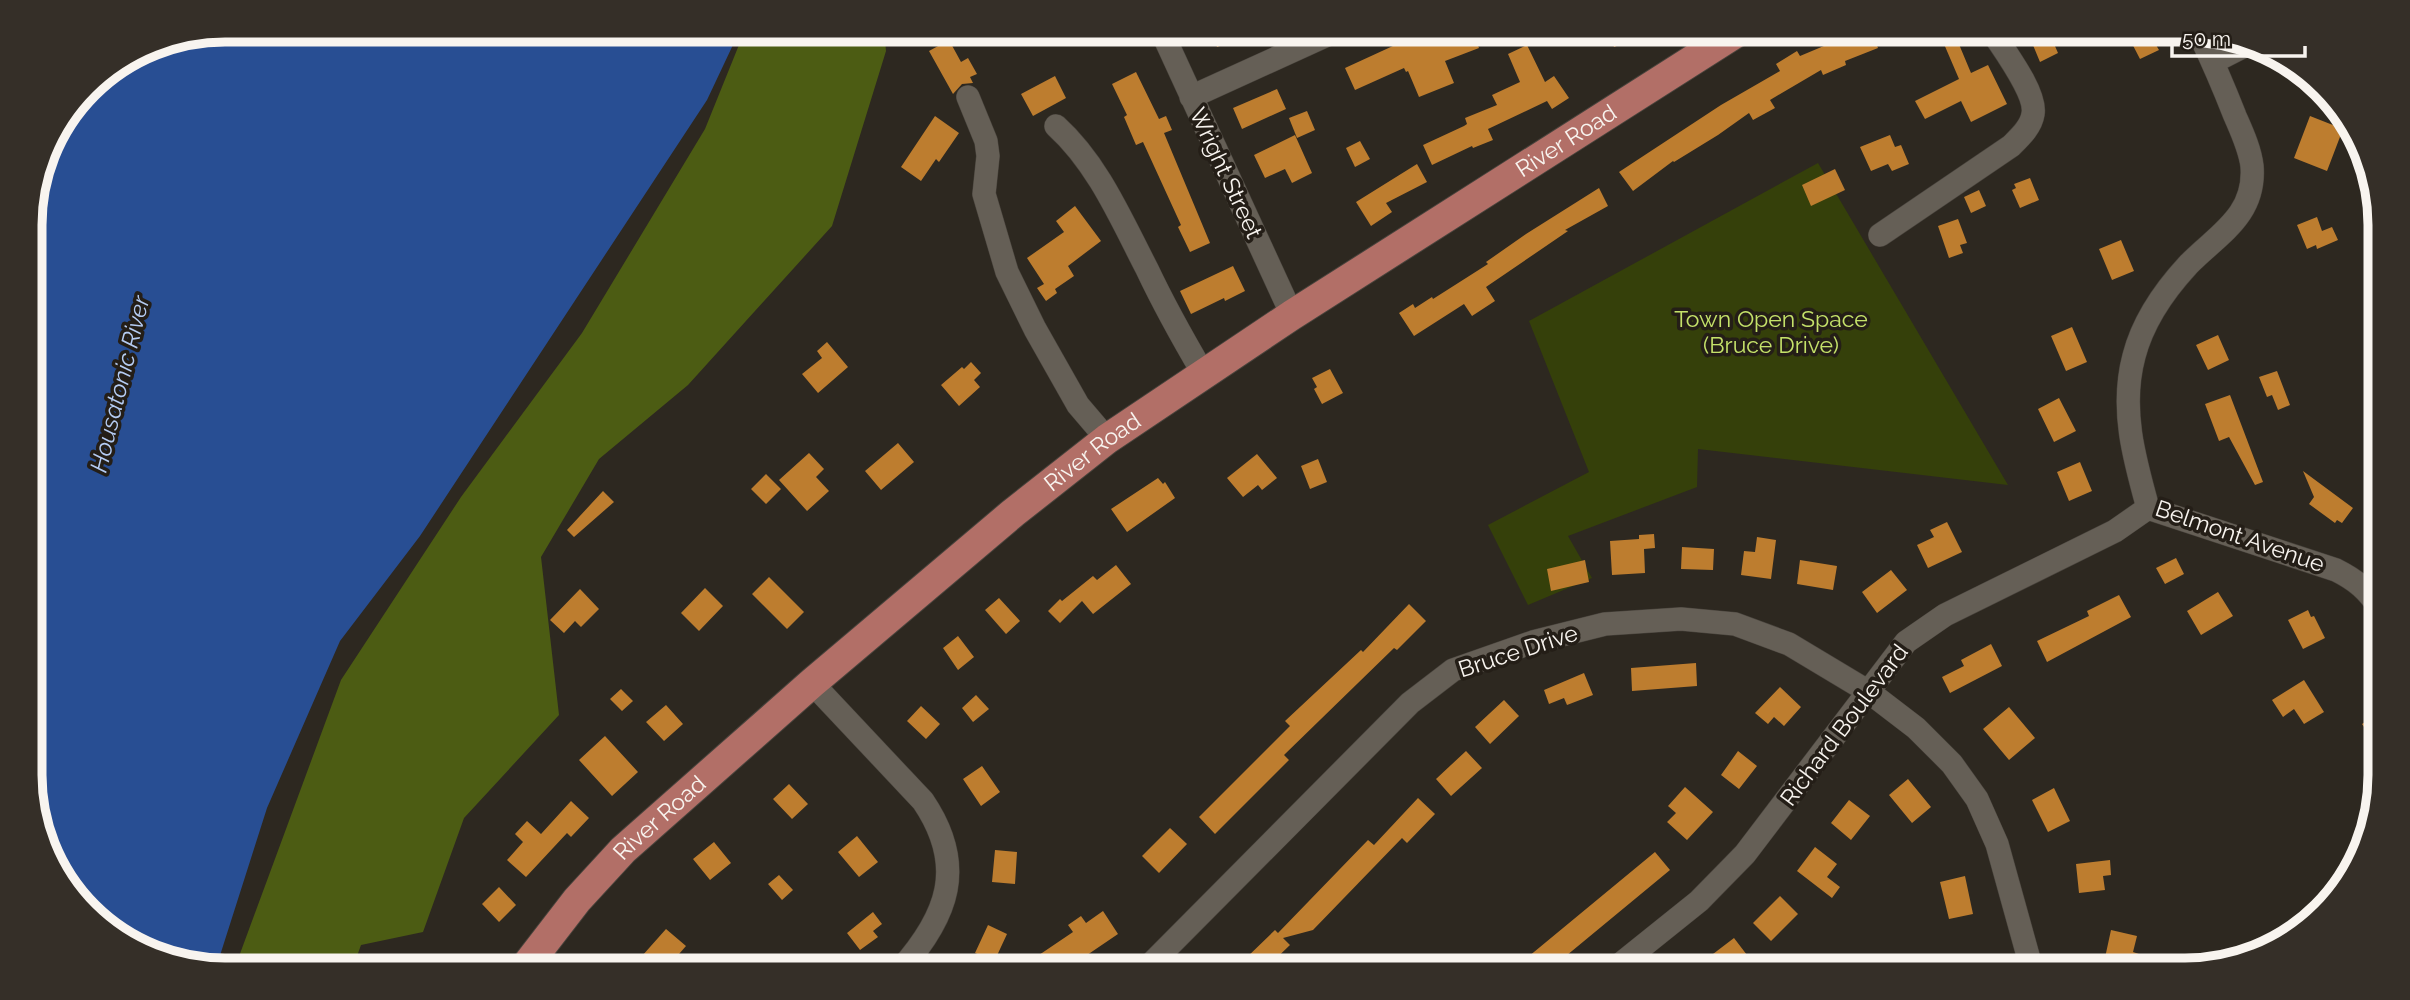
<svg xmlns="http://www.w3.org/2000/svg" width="2410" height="1000" viewBox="0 0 2410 1000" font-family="Raleway,sans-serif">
  <rect width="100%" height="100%" fill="#2d2820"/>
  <path fill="#35400a" d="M1818,163L2008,485L1698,449L1697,487L1568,536L1592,578L1528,605L1488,525L1589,472L1529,321Z"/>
  <path fill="#4c5c13" d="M745,30H884L886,51L832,226L688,385L599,459L541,557L559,715L464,818L423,932L361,945L352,970H234L341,680L461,497L582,333L705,129Z"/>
  <path fill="#284e93" d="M225,30H740L707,100L420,536L340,641L267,808L216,968L151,956L70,894L31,801L30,212L50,139L96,79L151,44Z"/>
  <path fill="#bd7d2f" d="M1211,30H1260V31L1217,47Z
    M1418,30H1472L1479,48L1445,61L1454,83L1419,97L1408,71L1406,72L1404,68L1355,90L1345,68L1419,34Z
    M1608,30H1656V31L1614,47Z
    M1848,30H1871L1878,48L1845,61L1846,65L1823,75L1821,70L1770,100L1775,108L1753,120L1749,113L1718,135L1674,162L1673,161L1633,191L1619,172L1721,105L1780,71L1776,64L1797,51L1800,56L1850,35Z
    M1938,30H1953L1971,73L1988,65L2007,104L1971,122L1961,101L1925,119L1915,101L1959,79Z
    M2048,30L2058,53L2040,62L2030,38Z
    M2125,30H2155L2162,42L2156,45L2159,50L2140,59Z
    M949,40L961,62L968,58L977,74L970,77L973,83L962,84L953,94L929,51Z
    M1527,45L1545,82L1554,76L1569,98L1552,109L1547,101L1488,129L1493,140L1473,148L1472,146L1432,165L1423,145L1464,126L1467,124L1465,118L1497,105L1492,95L1520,82L1508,54Z
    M1136,72L1159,119L1166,116L1172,130L1164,133L1210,243L1190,252L1178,227L1181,225L1143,142L1136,145L1124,117L1127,115L1112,84Z
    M1055,76L1066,98L1033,116L1021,94Z
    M1277,89L1286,109L1242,129L1233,108Z
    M1307,111L1315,130L1297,138L1289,118Z
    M935,116L959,133L939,162L936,159L921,181L901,167Z
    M2310,116L2343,129L2327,171L2294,158Z
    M1295,135L1312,173L1292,183L1285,169L1265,178L1254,155Z
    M1890,135L1895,147L1901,145L1909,164L1892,171L1888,164L1871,171L1860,147Z
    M1360,141L1370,159L1355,167L1346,148Z
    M1417,164L1427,182L1386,203L1392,212L1371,226L1356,202Z
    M1835,169L1845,190L1811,206L1802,185Z
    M2030,178L2039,200L2020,208L2012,190L2016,188L2014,184Z
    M1599,188L1608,206L1565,230L1568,231L1486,287L1495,301L1472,316L1464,304L1414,336L1399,313L1413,304L1415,308L1432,297L1433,299L1488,264L1486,262L1526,234Z
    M1979,190L1986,206L1971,213L1964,197Z
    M1075,206L1101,241L1068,266L1074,276L1055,289L1057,293L1046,301L1037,288L1044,284L1027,258L1064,232L1056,221Z
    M2317,217L2322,231L2332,227L2338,240L2317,249L2316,245L2307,249L2297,225Z
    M1958,219L1967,243L1960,245L1963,253L1949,258L1938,226Z
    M2121,240L2134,271L2112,280L2099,249Z
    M1233,266L1245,291L1225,301L1224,298L1191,314L1180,291Z
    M2072,327L2087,362L2066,371L2051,336Z
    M2218,335L2229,360L2208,370L2196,345Z
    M827,342L848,367L818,393L802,374L822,358L817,351Z
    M971,362L981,373L974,380L980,387L959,406L941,385L962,367L964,369Z
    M1330,369L1343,393L1322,404L1314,389L1317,387L1312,378Z
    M2277,371L2290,405L2278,410L2272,395L2267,397L2259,377Z
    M2230,395L2263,482L2255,485L2229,437L2219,441L2205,404Z
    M2059,398L2076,431L2054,442L2038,409Z
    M898,443L914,462L881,490L865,471Z
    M809,453L824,469L816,477L829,491L807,511L779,480Z
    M1257,454L1277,478L1262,490L1258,485L1243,497L1227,478Z
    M1318,459L1327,482L1310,489L1301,466Z
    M2080,462L2092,491L2069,501L2057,472Z
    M2303,471L2353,508L2342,523L2337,520L2335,523L2309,504L2314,497Z
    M766,474L781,489L766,504L751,489Z
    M1158,478L1163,484L1165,482L1175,498L1127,532L1111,509Z
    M603,491L614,502L574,537L567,530Z
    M1947,522L1962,552L1928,568L1917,545L1934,537L1930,530Z
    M1654,534L1655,548L1644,549L1645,573L1612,575L1610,541L1639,539V535Z
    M1757,537L1776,540L1771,579L1741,575L1744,551L1755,552Z
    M1682,547L1714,549L1713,570L1681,569Z
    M2176,558L2184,574L2165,584L2156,568Z
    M1585,560L1589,582L1551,591L1547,569Z
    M1800,560L1837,566L1833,590L1797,584Z
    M1116,565L1131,584L1093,614L1082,601L1060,623L1048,611L1060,599L1062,601L1093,576L1097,580Z
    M1891,570L1907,590L1877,613L1862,592Z
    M769,577L804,612L787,629L752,594Z
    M705,588L723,606L699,631L681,613Z
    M580,589L599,609L581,627L575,621L564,633L550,620Z
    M2218,592L2233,616L2201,635L2187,611Z
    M2119,595L2131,617L2047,662L2037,641L2089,616L2087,611Z
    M999,598L1020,621L1006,634L985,610Z
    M1409,604L1426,621L1397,650L1394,648L1284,755L1289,760L1215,834L1199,817L1290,726L1285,721L1361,650L1363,652Z
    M2308,610L2311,617L2314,616L2325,638L2303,649L2288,620Z
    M958,636L974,657L958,670L943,648Z
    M1991,644L2002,666L1950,693L1942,677L1964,666L1961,660Z
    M1696,663L1697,686L1632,691L1631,668Z
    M1584,673L1593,695L1567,705L1564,698L1549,704L1544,690Z
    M2304,680L2324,712L2304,724L2294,709L2283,717L2272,700Z
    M1780,687L1801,707L1784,726L1774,717L1768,724L1755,713Z
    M621,689L633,701L622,711L610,699Z
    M976,695L989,709L973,722L962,708Z
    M1504,700L1519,716L1490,744L1475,727Z
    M666,705L683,724L664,741L646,722Z
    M921,706L940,724L926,739L907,721Z
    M2009,707L2035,738L2009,760L1983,729Z
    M2380,712V751L2362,724Z
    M605,736L638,772L612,796L579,760Z
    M1466,751L1482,768L1451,796L1436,779Z
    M1738,751L1757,766L1739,789L1721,775Z
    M982,766L1000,792L981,806L963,779Z
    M1908,779L1931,807L1912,823L1889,795Z
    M789,784L808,804L792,819L773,799Z
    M1685,787L1713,812L1687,840L1667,822L1676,813L1668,806Z
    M2054,788L2070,821L2048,832L2032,800Z
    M1418,798L1435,814L1407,843L1402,838L1313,930L1283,938L1290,945L1264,970H1254L1244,960L1275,930L1278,933L1368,840L1374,845Z
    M1849,800L1870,816L1851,840L1831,823Z
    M571,801L589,818L571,837L567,833L526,877L507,860L523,842L515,834L527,821L541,834Z
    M1170,828L1187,844L1159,873L1142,856Z
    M857,836L878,862L859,877L838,852Z
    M714,842L731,863L710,880L693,859Z
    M1815,847L1837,864L1827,877L1840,887L1832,898L1797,871Z
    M995,850L1017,852L1015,884L992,882Z
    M1655,852L1670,870L1549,970H1529L1522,962Z
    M2110,860L2111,875L2103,876L2105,890L2079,893L2076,864Z
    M779,875L793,890L782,900L768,884Z
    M1965,876L1973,914L1949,919L1940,882Z
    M499,887L516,905L499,922L482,904Z
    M1780,896L1798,914L1771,941L1753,923Z
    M1103,911L1118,934L1065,970H1049L1039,955L1073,932L1068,925L1081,916L1086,923Z
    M873,912L882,924L873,931L878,937L860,950L847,933Z
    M988,925L1007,934L994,962L975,953Z
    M666,929L686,946L665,970H657L642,956Z
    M2111,930L2137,936L2133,952L2145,956L2142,970H2114L2103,967Z
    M1734,938L1747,955L1728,970H1692Z"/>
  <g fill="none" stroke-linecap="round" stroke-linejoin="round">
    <g stroke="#48433c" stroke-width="24">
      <path id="minor" d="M1161,30L1292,315
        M2199,33C2212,60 2224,88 2235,116C2242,132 2250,149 2252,166C2256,216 2217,235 2188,265C2164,291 2143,321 2134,356C2120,408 2134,458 2148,508L2336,570C2356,580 2368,590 2380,609
        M2213,62L2250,43
        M968,97L986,141L988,156L984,194L1007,272L1035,329L1078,405L1107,439
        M1191,97L1338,30
        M1056,126C1098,164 1121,219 1147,269C1164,305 1183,339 1203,373
        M1880,235L2011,146C2020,137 2031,127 2033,114C2037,93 2003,49 1991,30
        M812,683L923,801C967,866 948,916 900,970
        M1145,970L1410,703L1453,670L1533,642L1605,624L1681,619L1735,624L1789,644L1869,692L1916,728L1952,764L1977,799L1997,844L2032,970
        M1613,970L1699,901L1745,854L1906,642L1945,615L2115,531L2148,508"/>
    </g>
    <g stroke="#48433c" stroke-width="32">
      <g id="major">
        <path id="s1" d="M523,970L577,900L623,850L812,683L1013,513L1107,439L1292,315L1740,30"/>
      </g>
    </g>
    <use href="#minor" stroke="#655f56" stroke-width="23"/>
    <use href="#major" stroke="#b26f67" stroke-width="30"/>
  </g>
  <g text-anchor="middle" stroke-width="7" stroke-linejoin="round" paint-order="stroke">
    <g font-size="23" fill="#f8f4ef" stroke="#241e17">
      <text dy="8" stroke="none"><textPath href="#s1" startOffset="1339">River Road</textPath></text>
      <text transform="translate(1226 173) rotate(65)" y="8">Wright Street</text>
      <text dy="8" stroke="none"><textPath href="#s1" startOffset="772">River Road</textPath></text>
      <text transform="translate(2240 536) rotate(19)" y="8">Belmont Avenue</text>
      <text transform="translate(1518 651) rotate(-18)" y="8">Bruce Drive</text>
      <text transform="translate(1844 725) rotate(-53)" y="8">Richard Boulevard</text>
      <text dy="8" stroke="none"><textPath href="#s1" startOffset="205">River Road</textPath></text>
    </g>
    <g font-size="23" fill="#c5e26a" stroke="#241e17">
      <text x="1771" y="327">Town Open Space<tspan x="1771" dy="26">(Bruce Drive)</tspan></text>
    </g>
    <g font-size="24" font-style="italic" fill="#b5ccf3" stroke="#241e17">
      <text transform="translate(120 384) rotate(-76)" y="8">Housatonic River</text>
    </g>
  </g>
  <path d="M0 0H2410V1000H0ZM225 42H2185A183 183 0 0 1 2368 225V775A183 183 0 0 1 2185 958H225A183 183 0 0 1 42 775V225A183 183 0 0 1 225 42Z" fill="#352f28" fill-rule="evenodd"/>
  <path fill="none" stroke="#f8f4ef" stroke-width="9" d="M225 42H2185A183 183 0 0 1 2368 225V775A183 183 0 0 1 2185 958H225A183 183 0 0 1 42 775V225A183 183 0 0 1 225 42Z"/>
  <path d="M2172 46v10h133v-10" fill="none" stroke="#f8f4ef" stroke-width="3.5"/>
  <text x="2182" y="46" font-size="21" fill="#f8f4ef" stroke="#241e17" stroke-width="5" paint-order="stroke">50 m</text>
</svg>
